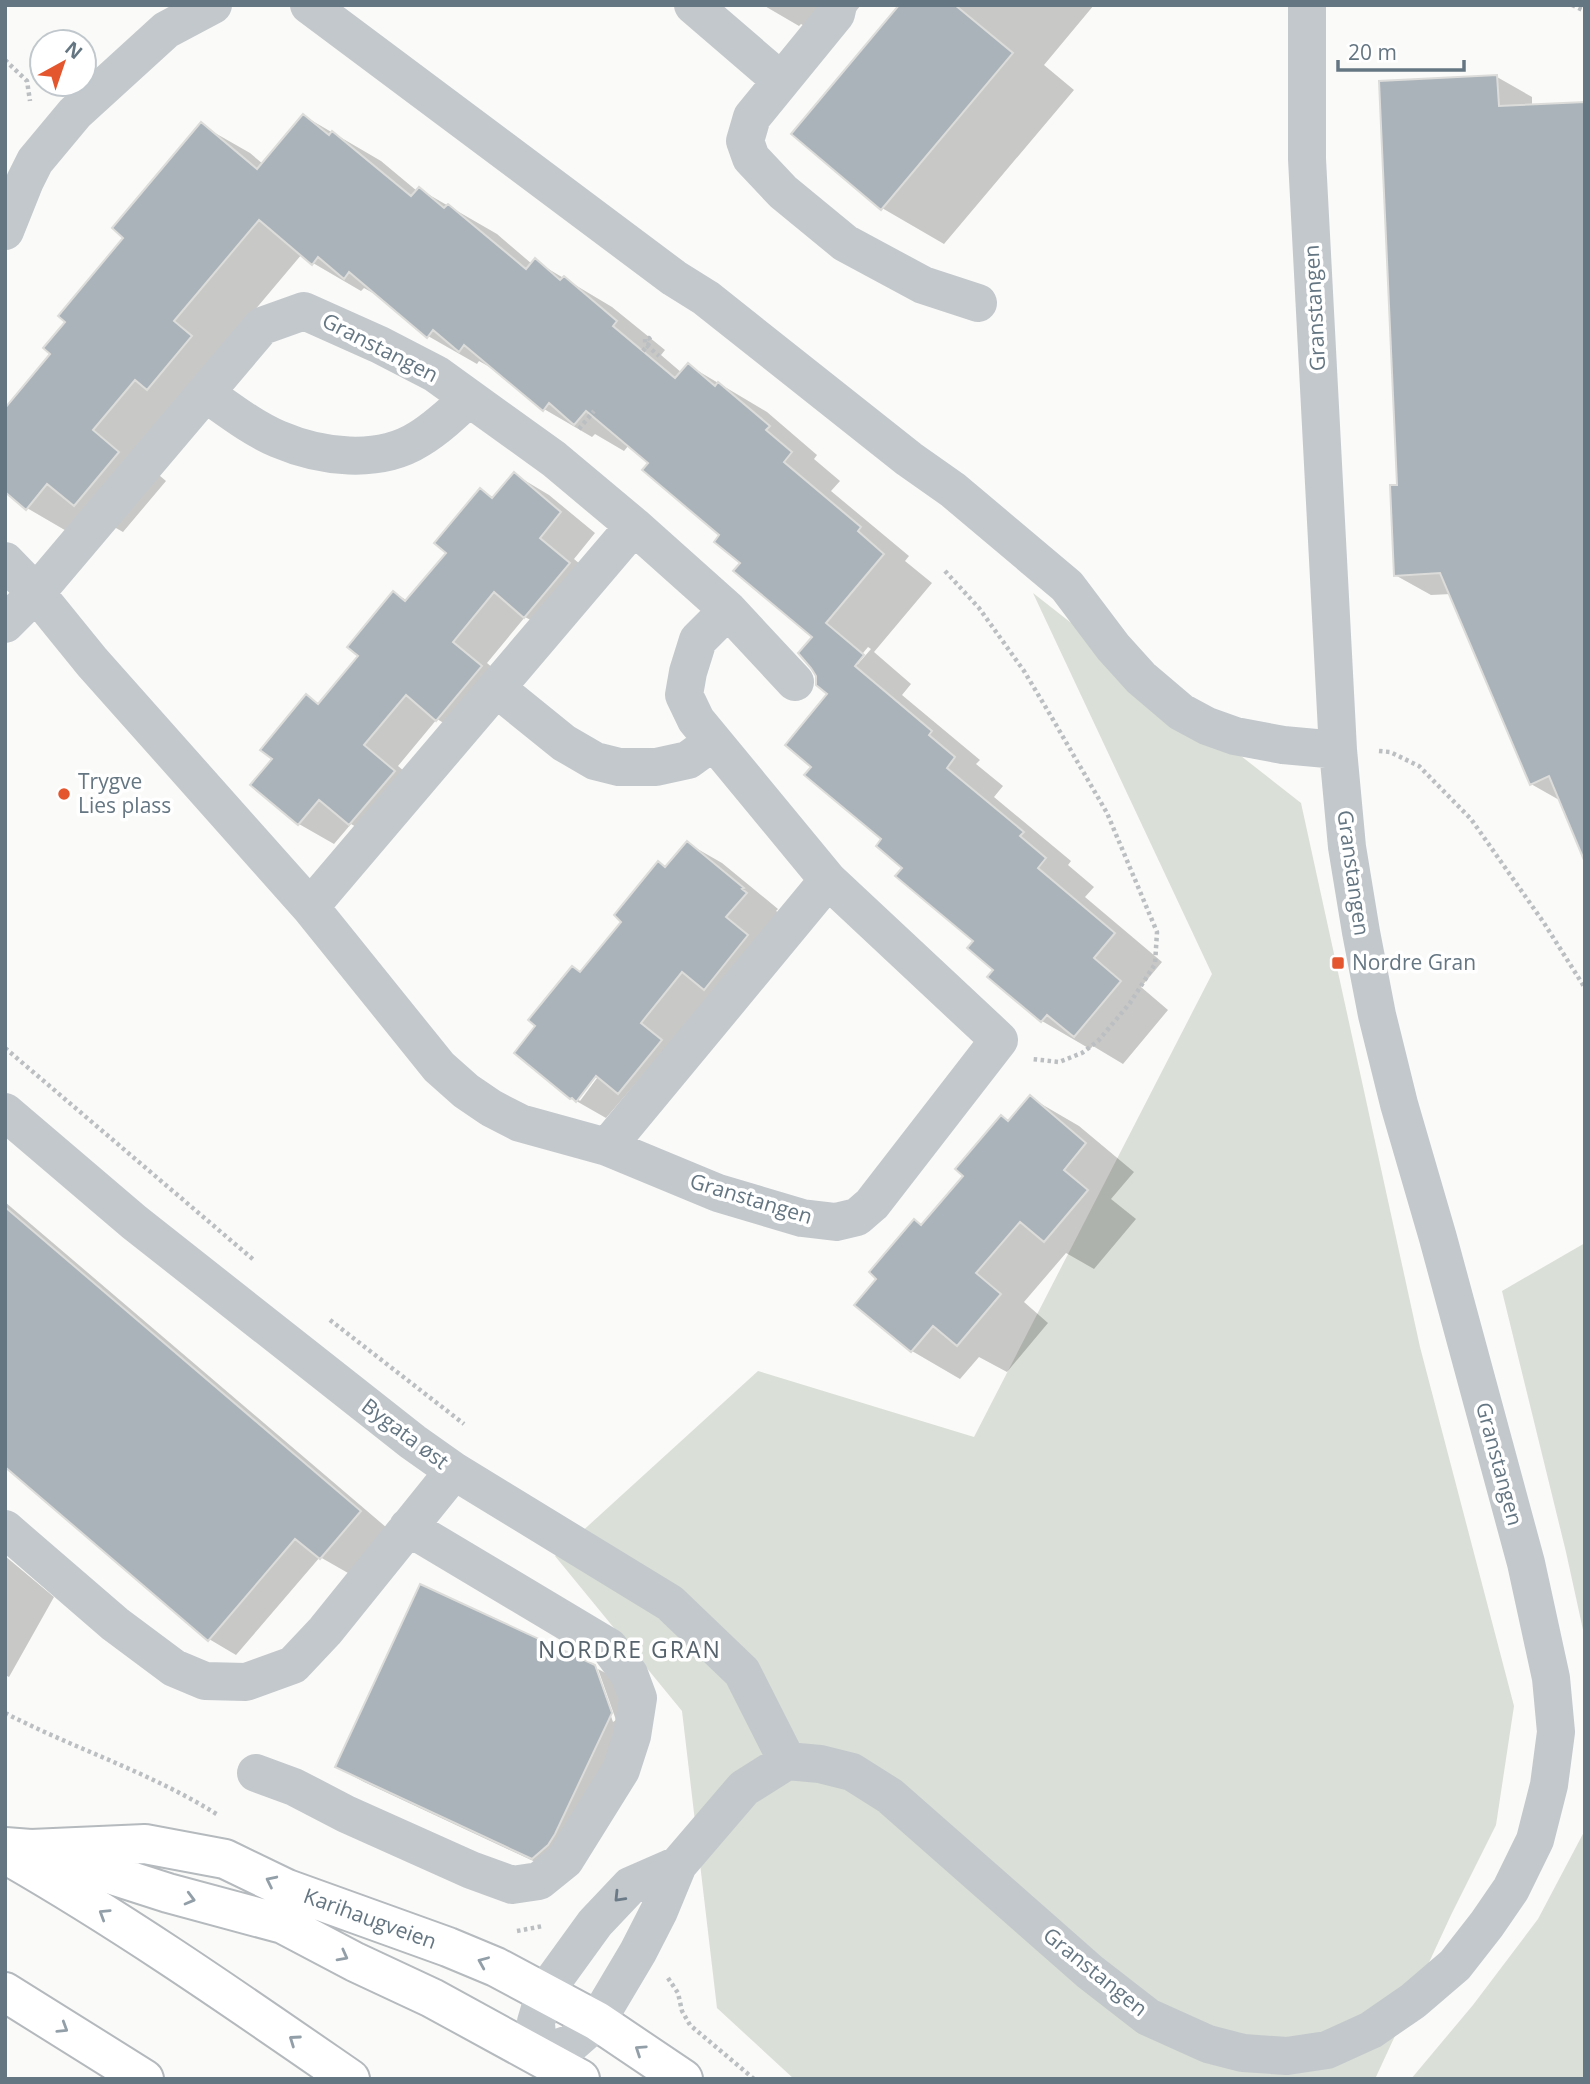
<svg xmlns="http://www.w3.org/2000/svg" width="1590" height="2084" viewBox="0 0 1590 2084" font-family="'Open Sans',sans-serif">
  <rect width="100%" height="100%" fill="#fafaf8"/>
  <path fill="#dadfd7" d="M1033,593L1301,803L1420,1347L1514,1706L1496,1825L1451,1915L1375,2079H794L717,2008L682,1711L555,1556L758,1371L974,1437L1212,974Z
    M1585,1243V1639L1566,1552L1502,1291Z
    M1585,1830V2079H1411L1473,2005L1538,1919Z"/>
  <path fill="#0003" fill-rule="evenodd" d="M763,5H861L831,41L801,24L799,26Z
    M902,5H1094L1044,65L1074,90L944,244L882,208Z
    M1497,77L1532,97V106L1585,104V826L1567,815L1561,801L1531,784L1451,594L1431,595L1395,575L1399,486Z
    M304,116L381,161L417,191L419,189L497,234L532,264L535,261L612,307L665,350L661,355L682,373L688,365L767,412L817,455L814,459L840,481L831,491L909,556L905,561L932,583L874,652L911,684L902,695L980,760L976,764L1003,786L994,797L1071,861L1068,865L1094,887L1085,897L1162,962L1141,987L1168,1010L1123,1064L1093,1046L1090,1049L1042,1021L996,969L975,941L905,867L884,839L813,767L830,694L814,636L742,563L722,535L650,463L629,445L624,451L595,434L592,437L544,409L502,374L479,361L477,364L428,336L387,301L364,288L361,291L313,263L302,254L221,350L140,459L166,481L123,532L93,515L75,536L27,508L53,354L68,322L201,125L250,153L263,164ZM868,647L871,649L858,664H854Z
    M514,474L549,495L595,533L574,559L604,584L560,636L525,617L487,663L516,688L472,740L437,719L398,766L429,792L385,843L351,824L334,844L299,824L274,759L306,697L320,705L361,656L394,593L408,601L448,553L481,490L494,498Z
    M687,843L722,863L778,909L776,911L781,914L606,1118L571,1098L581,973ZM600,1068L603,1070L580,1101L577,1098Z
    M1031,1098L1079,1126L1134,1172L1111,1199L1136,1219L1094,1269L1066,1253L1024,1302L1048,1323L1007,1372L979,1357L960,1379L912,1351L922,1226Z
    M5,1202L387,1528L348,1573L320,1557L236,1655L209,1639L5,1465Z
    M5,1556L54,1597L9,1677L5,1675Z
    M594,1667L613,1722L616,1720L598,1669L622,1682L638,1729L559,1873L364,1782L337,1767Z"/>
  <path fill="#aab3b9" stroke="#dcdcda" stroke-width="2" d="M899,5H955L1013,53L881,210L791,134Z
    M1497,75L1499,106L1585,102L1584,860L1549,776L1530,785L1440,573L1394,576L1390,485H1397L1379,81Z
    M303,114L329,135L332,131L411,196L419,187L444,208L448,204L526,269L535,258L560,280L564,276L617,321L613,326L675,378L688,363L715,386L718,382L770,426L766,430L792,452L784,462L861,527L858,531L884,554L826,623L864,655L855,666L932,731L929,735L955,757L947,768L1024,832L1020,836L1046,858L1038,868L1115,933L1094,958L1121,981L1074,1037L1047,1015L1041,1022L987,977L993,970L967,948L973,941L895,876L902,868L876,846L881,839L804,775L811,767L785,745L827,694L816,685V676L811,668L798,653L812,637L733,571L740,563L714,542L719,535L642,470L648,463L586,411L574,425L549,403L543,411L464,345L459,352L433,330L427,338L349,272L344,279L318,257L312,265L259,220L174,321L192,336L147,390L135,380L93,430L119,452L74,506L47,484L26,510L5,492V408L50,354L43,348L65,322L58,316L123,238L112,228L201,122L257,169Z
    M514,472L561,512L540,538L570,563L524,618L494,592L453,642L482,666L436,721L406,695L364,745L395,771L349,825L319,800L298,825L250,785L272,759L260,750L306,694L318,704L358,656L347,647L393,591L405,601L446,553L434,543L480,488L492,498Z
    M687,841L744,888L742,889L747,893L726,917L748,935L704,990L682,972L641,1023L662,1040L618,1094L596,1076L576,1102L572,1098L570,1099L514,1053L535,1026L528,1020L572,966L580,972L621,922L614,915L658,861L665,867Z
    M1030,1095L1086,1143L1064,1170L1088,1190L1044,1242L1020,1222L976,1273L1001,1294L957,1346L933,1326L911,1352L854,1305L876,1279L869,1272L914,1219L921,1225L963,1176L955,1169L1001,1115L1008,1121Z
    M5,1207L361,1511L320,1559L295,1539L208,1641L5,1467Z
    M420,1584L595,1665L612,1713L555,1834L548,1845L532,1859L335,1767Z"/>
  <g fill="none" stroke-linecap="round" stroke-linejoin="round">
    <g stroke="#b5babe" stroke-width="42">
      <path id="major" d="M5,1847L31,1849L145,1844L225,1859L287,1889L448,1947L496,1967L597,2021L683,2079
        M53,1856L168,1893L283,1924L355,1962L432,1998L580,2079"/>
    </g>
    <g stroke="#b4b9bd" stroke-width="42">
      <path id="highway" d="M5,1854C124,1922 237,2001 350,2079
        M5,1992L144,2079"/>
    </g>
    <path stroke="#bbbfc2" stroke-width="4.5" stroke-dasharray="3.5 3.5" stroke-linecap="butt" d="M1572,5L1585,11
      M5,60L27,81L30,101
      M645,339V344L659,356
      M643,351L651,341L649,338L645,339
      M579,429L594,411
      M945,571L979,608L1024,671L1048,711L1107,813L1157,932L1155,964L1130,1003L1098,1041L1082,1053L1059,1062L1032,1059
      M1379,751L1390,752L1419,766L1471,819L1544,923L1585,988
      M5,1048L255,1261
      M330,1320L464,1424
      M5,1713C75,1749 152,1773 218,1815
      M517,1931L543,1926
      M668,1978L678,1993L682,2011L690,2025L754,2079"/>
    <path stroke="#c3c8cc" stroke-width="38" d="M309,5L674,278L706,298L909,459L953,490L1067,586L1113,647L1141,678L1181,712L1207,726L1235,736L1283,745L1338,750
      M693,5L780,80
      M838,5L836,14L752,117L745,141L751,158L783,192L845,243L923,285L978,303
      M5,231L25,181L35,161L75,113L166,30L213,5
      M205,393C228,409 252,428 278,439C320,457 378,465 419,439C437,428 453,413 469,398
      M5,561L36,593L92,662L310,907L439,1067L466,1091L491,1108L520,1123L607,1147L718,1193L802,1218L836,1222L857,1217L872,1204L999,1040L828,880L696,720L684,695L688,672L698,640L728,610
      M5,624L36,593L262,326L304,311L380,345L436,374L554,459L634,526L728,610L795,682
      M496,688L564,743L595,761L619,767H656L688,760L713,742
      M310,907L634,526
      M5,1112L134,1222L413,1442L454,1471L670,1603L742,1672L787,1761
      M607,1147L828,880
      M5,1529L115,1624L174,1668L205,1681L246,1682L293,1665L325,1631L454,1471
      M256,1773L294,1787L346,1814L471,1870L512,1885L539,1881L565,1860L621,1770L632,1736L638,1698L629,1674L609,1647L408,1527
      M678,1865L630,1886L595,1923L545,1992L536,2022L538,2055L572,2043L597,2021L638,1952L659,1911L678,1865L744,1788L787,1761L820,1764L852,1772L890,1796L1090,1972L1148,2017L1208,2044L1243,2053L1287,2056L1327,2050L1371,2030L1413,2001L1455,1965L1487,1924L1511,1889L1535,1840L1549,1785L1556,1732L1551,1678L1526,1563L1438,1238L1399,1104L1377,1015L1361,932L1347,847L1338,750L1307,159V5"/>
    <use href="#major" stroke="#fff" stroke-width="38"/>
    <use href="#highway" stroke="#fff" stroke-width="38"/>
  </g>
  <defs><path id="oneway-chevron" d="M-2-3.5L2.5 0L-2 3.5" fill="none" stroke-width="1.6" stroke-linecap="round" stroke-linejoin="round" transform="scale(1.75)"/></defs>
  <g stroke="#939fa8">
    <use href="#oneway-chevron" transform="translate(271 1881) rotate(-154)"/>
    <use href="#oneway-chevron" transform="translate(190 1899) rotate(15)"/>
    <use href="#oneway-chevron" transform="translate(104 1914) rotate(-148)"/>
    <use href="#oneway-chevron" transform="translate(343 1956) rotate(28)"/>
    <use href="#oneway-chevron" transform="translate(483 1962) rotate(-157)"/>
    <use href="#oneway-chevron" transform="translate(63 2028) rotate(32)"/>
    <use href="#oneway-chevron" transform="translate(294 2040) rotate(-145)"/>
    <use href="#oneway-chevron" transform="translate(640 2050) rotate(-146)"/>
  </g>
  <use stroke="#6a7a87" href="#oneway-chevron" transform="translate(619 1897) rotate(134)"/>
  <g fill="#e4572e" stroke="#fff" stroke-width="2.5">
    <circle cx="64" cy="794" r="7"/>
    <rect x="1331" y="956" width="14" height="14" rx="3.5"/>
  </g>
  <g text-anchor="middle" stroke-width="7" stroke-linejoin="round" paint-order="stroke">
    <g font-size="21" fill="#657683" stroke="#fff">
      <text transform="translate(1315 308) rotate(-93)" y="7">Granstangen</text>
      <text transform="translate(380 348) rotate(27)" y="7">Granstangen</text>
      <text transform="translate(1353 873) rotate(82)" y="7">Granstangen</text>
      <text transform="translate(751 1199) rotate(17)" y="7">Granstangen</text>
      <text transform="translate(405 1434) rotate(37)" y="7">Bygata øst</text>
      <text transform="translate(1499 1464) rotate(75)" y="7">Granstangen</text>
      <text transform="translate(370 1919) rotate(20)" y="7">Karihaugveien</text>
      <text transform="translate(1095 1972) rotate(39)" y="7">Granstangen</text>
    </g>
    <g font-size="21" fill="#657683" stroke="#fff" text-anchor="start">
      <text x="78" y="789">Trygve<tspan x="78" dy="24">Lies plass</tspan></text>
      <text x="1352" y="970">Nordre Gran</text>
    </g>
    <g font-size="23" letter-spacing="2" fill="#57646e" stroke="#fff">
      <text x="630" y="1658">NORDRE GRAN</text>
    </g>
  </g>
  <rect width="1590" height="2084" fill="none" stroke="#657683" stroke-width="14"/>
  <g transform="translate(63 63) rotate(40)"><circle r="33" fill="#ffffff" stroke="#c1c8cd" stroke-width="2"/>
  <path d="M0-5L12 26L0 18L-12 26Z" fill="#e4572e"/>
  <text y="-10" font-size="19" font-weight="bold" text-anchor="middle" fill="#657683">N</text>
  </g>
  <path d="M1338 60v10h126v-10" fill="none" stroke="#657683" stroke-width="3.5"/>
  <text x="1348" y="60" font-size="21" fill="#657683" stroke="#ffffff" stroke-width="5" paint-order="stroke">20 m</text>
</svg>
